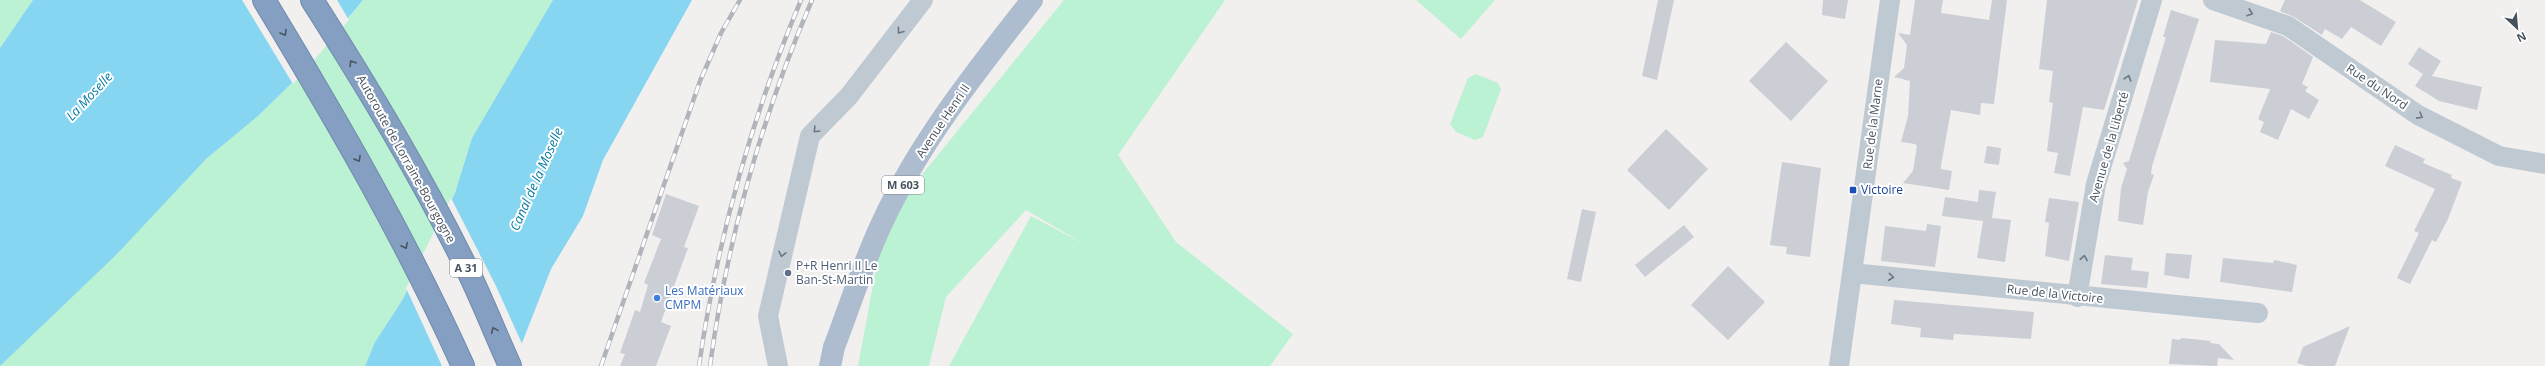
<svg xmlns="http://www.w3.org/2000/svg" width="2545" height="366" viewBox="0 0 2545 366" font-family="'Open Sans',sans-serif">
  <rect width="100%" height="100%" fill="#f2efef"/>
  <path fill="#bbf2d3" d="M0,0H33L0,48Z
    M363,0H553L472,138L455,193L403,299L375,342L365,366H0L206,159L258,116L300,75Z
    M1064,0H1225L1118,155L1176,242L1293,334L1270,366H949L1031,216L1086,245L1026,210L946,297L929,366H858L885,220Z
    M1416,0H1495L1461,39Z
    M1476,74L1498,83L1501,89L1483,137L1475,140L1456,132L1450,124L1468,78Z"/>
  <path fill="#86d6f1" d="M33,0H363L300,75L258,116L206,159L116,255L0,366V48Z
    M553,0H692L603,160L583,216L551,269L513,366H365L375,342L403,299L455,193L472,138Z"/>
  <path fill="#f2efef" d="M242,0H337L349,20L293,84Z
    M451,198L496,286L523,346L515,366H442L406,288Z"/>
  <path fill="#cbced4" d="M1658,0H1674L1657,80L1642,76Z
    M1823,0H1848L1845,19L1822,15Z
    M1915,0H1943L1941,13L1989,20L1992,0H2007L1994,104L1981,103L1980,115L1951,110L1941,166V169L1952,171L1949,190L1903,183L1913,171L1917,146L1915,144L1901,142L1908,116L1910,81L1894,77L1904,68L1907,45L1898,33L1910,35Z
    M2047,0H2138L2104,110L2083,107L2070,176L2054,173L2058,153L2047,151L2053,103L2049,102L2053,71L2039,69Z
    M2285,0H2360L2396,22L2381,46L2351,27L2342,39L2325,29L2322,35L2294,17L2280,11Z
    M2171,10L2199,19L2152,166L2151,174L2154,175L2148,192L2143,225L2118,221L2121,188L2127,169L2123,163L2129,161L2166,37H2163Z
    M2271,32L2283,36L2313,57L2302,84L2308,87L2305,91L2319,100L2309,119L2291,109L2278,140L2260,132L2264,122L2258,119L2270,89L2210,82L2215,40L2266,44Z
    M1786,42L1828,81L1791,121L1749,81Z
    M2419,47L2441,61L2432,76L2482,87L2477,110L2439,101L2415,86L2423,74L2408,64Z
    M1666,129L1708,169L1669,210L1627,170Z
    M2395,145L2425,159L2423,163L2452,175L2451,178L2462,182L2448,219L2436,242L2432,240L2410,284L2397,278L2419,233L2414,231L2435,189L2385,166Z
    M1987,146L2001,148L1999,165L1984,163Z
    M1782,162L1821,168L1810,257L1786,254L1787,247L1770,245Z
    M1979,190L1996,192L1992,218L2011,220L2005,262L1977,258L1983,221L1942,216L1945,197L1978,202Z
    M666,194L699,206L684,247L688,248L661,322L671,326L656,366H620L625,354L620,353L635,310L640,312L648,285L644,283L661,239L652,235Z
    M2049,198L2079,202L2069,261L2045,256L2049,223L2045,222Z
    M1582,209L1596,212L1581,282L1567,279Z
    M1927,224L1941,226L1935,267L1881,261L1885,226L1926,231Z
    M1684,225L1694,237L1645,277L1635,265Z
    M2166,253L2192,255L2189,279L2164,275Z
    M2105,255L2133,258L2131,270L2149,272L2147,288L2101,284Z
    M2223,258L2273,263L2274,260L2297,265L2292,292L2220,282Z
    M1728,266L1765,302L1728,340L1691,305Z
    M1894,300L2034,312L2031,339L1954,334L1953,340L1920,337L1921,328L1891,324Z
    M2350,326L2335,366H2307L2297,363L2303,347Z
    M2182,338L2211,341L2210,343L2219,344L2234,360L2218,358L2217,366L2169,364L2172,339L2179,340Z"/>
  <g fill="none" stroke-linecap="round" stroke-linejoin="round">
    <g stroke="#6f8aac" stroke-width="24">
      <path id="highway" d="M264,0C336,119 406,239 463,366
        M312,0C368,88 422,177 468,271C483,302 496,335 510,366"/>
    </g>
    <path stroke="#bfc9d2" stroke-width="20" d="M2213,0L2288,26L2418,115L2499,156L2545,164
      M1852,273L2258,313
      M2077,297L2096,184L2152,0
      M778,366L768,316L810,136L849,96L923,0
      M1839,366L1890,0"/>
    <path stroke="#adbdcf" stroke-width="22" d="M830,366L834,347C850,306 863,263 882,223C920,141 977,70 1032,0"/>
    <use href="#highway" stroke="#849fc1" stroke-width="22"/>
    <g stroke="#b1b4ba" stroke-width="4.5">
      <path id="rail" d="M601,366L700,81L721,33L740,0
        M699,366C717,241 752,116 801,0
        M710,366C727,241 762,116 812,0"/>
    </g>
    <use href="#rail" stroke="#fff" stroke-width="3" stroke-dasharray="9" stroke-linecap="butt"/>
  </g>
  <defs><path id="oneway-chevron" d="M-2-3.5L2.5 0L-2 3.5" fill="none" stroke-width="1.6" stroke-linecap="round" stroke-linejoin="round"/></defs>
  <g stroke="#6a7681">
    <use href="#oneway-chevron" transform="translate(2250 13) rotate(19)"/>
    <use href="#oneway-chevron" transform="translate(900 31) rotate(128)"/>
    <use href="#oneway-chevron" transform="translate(2128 78) rotate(-73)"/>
    <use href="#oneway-chevron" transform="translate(2420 116) rotate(29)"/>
    <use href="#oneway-chevron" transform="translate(816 130) rotate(135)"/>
    <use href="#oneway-chevron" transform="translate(782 254) rotate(103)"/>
    <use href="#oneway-chevron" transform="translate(2084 258) rotate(-81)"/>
    <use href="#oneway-chevron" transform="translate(1891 277) rotate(6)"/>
  </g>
  <g stroke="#495663">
    <use href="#oneway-chevron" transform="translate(284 33) rotate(59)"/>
    <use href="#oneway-chevron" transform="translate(352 63) rotate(-122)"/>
    <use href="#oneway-chevron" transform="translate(358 159) rotate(61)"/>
    <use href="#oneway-chevron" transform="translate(405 246) rotate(63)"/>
    <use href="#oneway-chevron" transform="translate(494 330) rotate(-114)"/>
  </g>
  <rect fill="#1a4fb4" stroke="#fff" stroke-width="1.5" x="1849" y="186" width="8" height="8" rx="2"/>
  <circle fill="#5c6f8a" stroke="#fff" stroke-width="1.5" cx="788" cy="273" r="4"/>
  <circle fill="#3f7fe0" stroke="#fff" stroke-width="1.5" cx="657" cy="298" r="4"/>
  <g text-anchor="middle" stroke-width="4" stroke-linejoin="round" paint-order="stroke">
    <g fill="#fff" stroke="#7e868e" stroke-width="1">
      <rect x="882" y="176" width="42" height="18" rx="3"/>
      <rect x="450" y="259" width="32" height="18" rx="3"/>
    </g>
    <g font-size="11" font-weight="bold" fill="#46525e">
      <text x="903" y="189">M 603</text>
      <text x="466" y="272">A 31</text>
    </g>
    <g font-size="12" fill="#46525e" stroke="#fff">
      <text transform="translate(2377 87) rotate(34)" y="4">Rue du Nord</text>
      <text transform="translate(943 121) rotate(-56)" y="4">Avenue Henri II</text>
      <text transform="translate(1873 124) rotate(-83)" y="4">Rue de la Marne</text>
      <text transform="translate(2109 147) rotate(-74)" y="4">Avenue de la Liberté</text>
      <text transform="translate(406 159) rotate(61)" y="4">Autoroute de Lorraine-Bourgogne</text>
      <text transform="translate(2055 294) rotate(6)" y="4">Rue de la Victoire</text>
    </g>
    <g font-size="12" fill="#164399" stroke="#fff" text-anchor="start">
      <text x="1861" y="194">Victoire</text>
    </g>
    <g font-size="12" fill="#4e5e75" stroke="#fff" text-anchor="start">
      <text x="796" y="270">P+R Henri II Le<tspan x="796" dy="14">Ban-St-Martin</tspan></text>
    </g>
    <g font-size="12" fill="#366cbe" stroke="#fff" text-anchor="start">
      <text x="665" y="295">Les Matériaux<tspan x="665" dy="14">CMPM</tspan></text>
    </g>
    <g font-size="13" font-style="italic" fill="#067aa2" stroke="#fff">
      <text transform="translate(89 96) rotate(-47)" y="5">La Moselle</text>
      <text transform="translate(536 179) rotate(-66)" y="5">Canal de la Moselle</text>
    </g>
  </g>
  <g transform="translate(2517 28) rotate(154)" stroke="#ffffff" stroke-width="3" paint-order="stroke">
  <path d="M0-3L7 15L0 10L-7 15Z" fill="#46525e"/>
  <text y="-6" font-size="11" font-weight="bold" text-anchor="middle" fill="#46525e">N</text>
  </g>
</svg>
